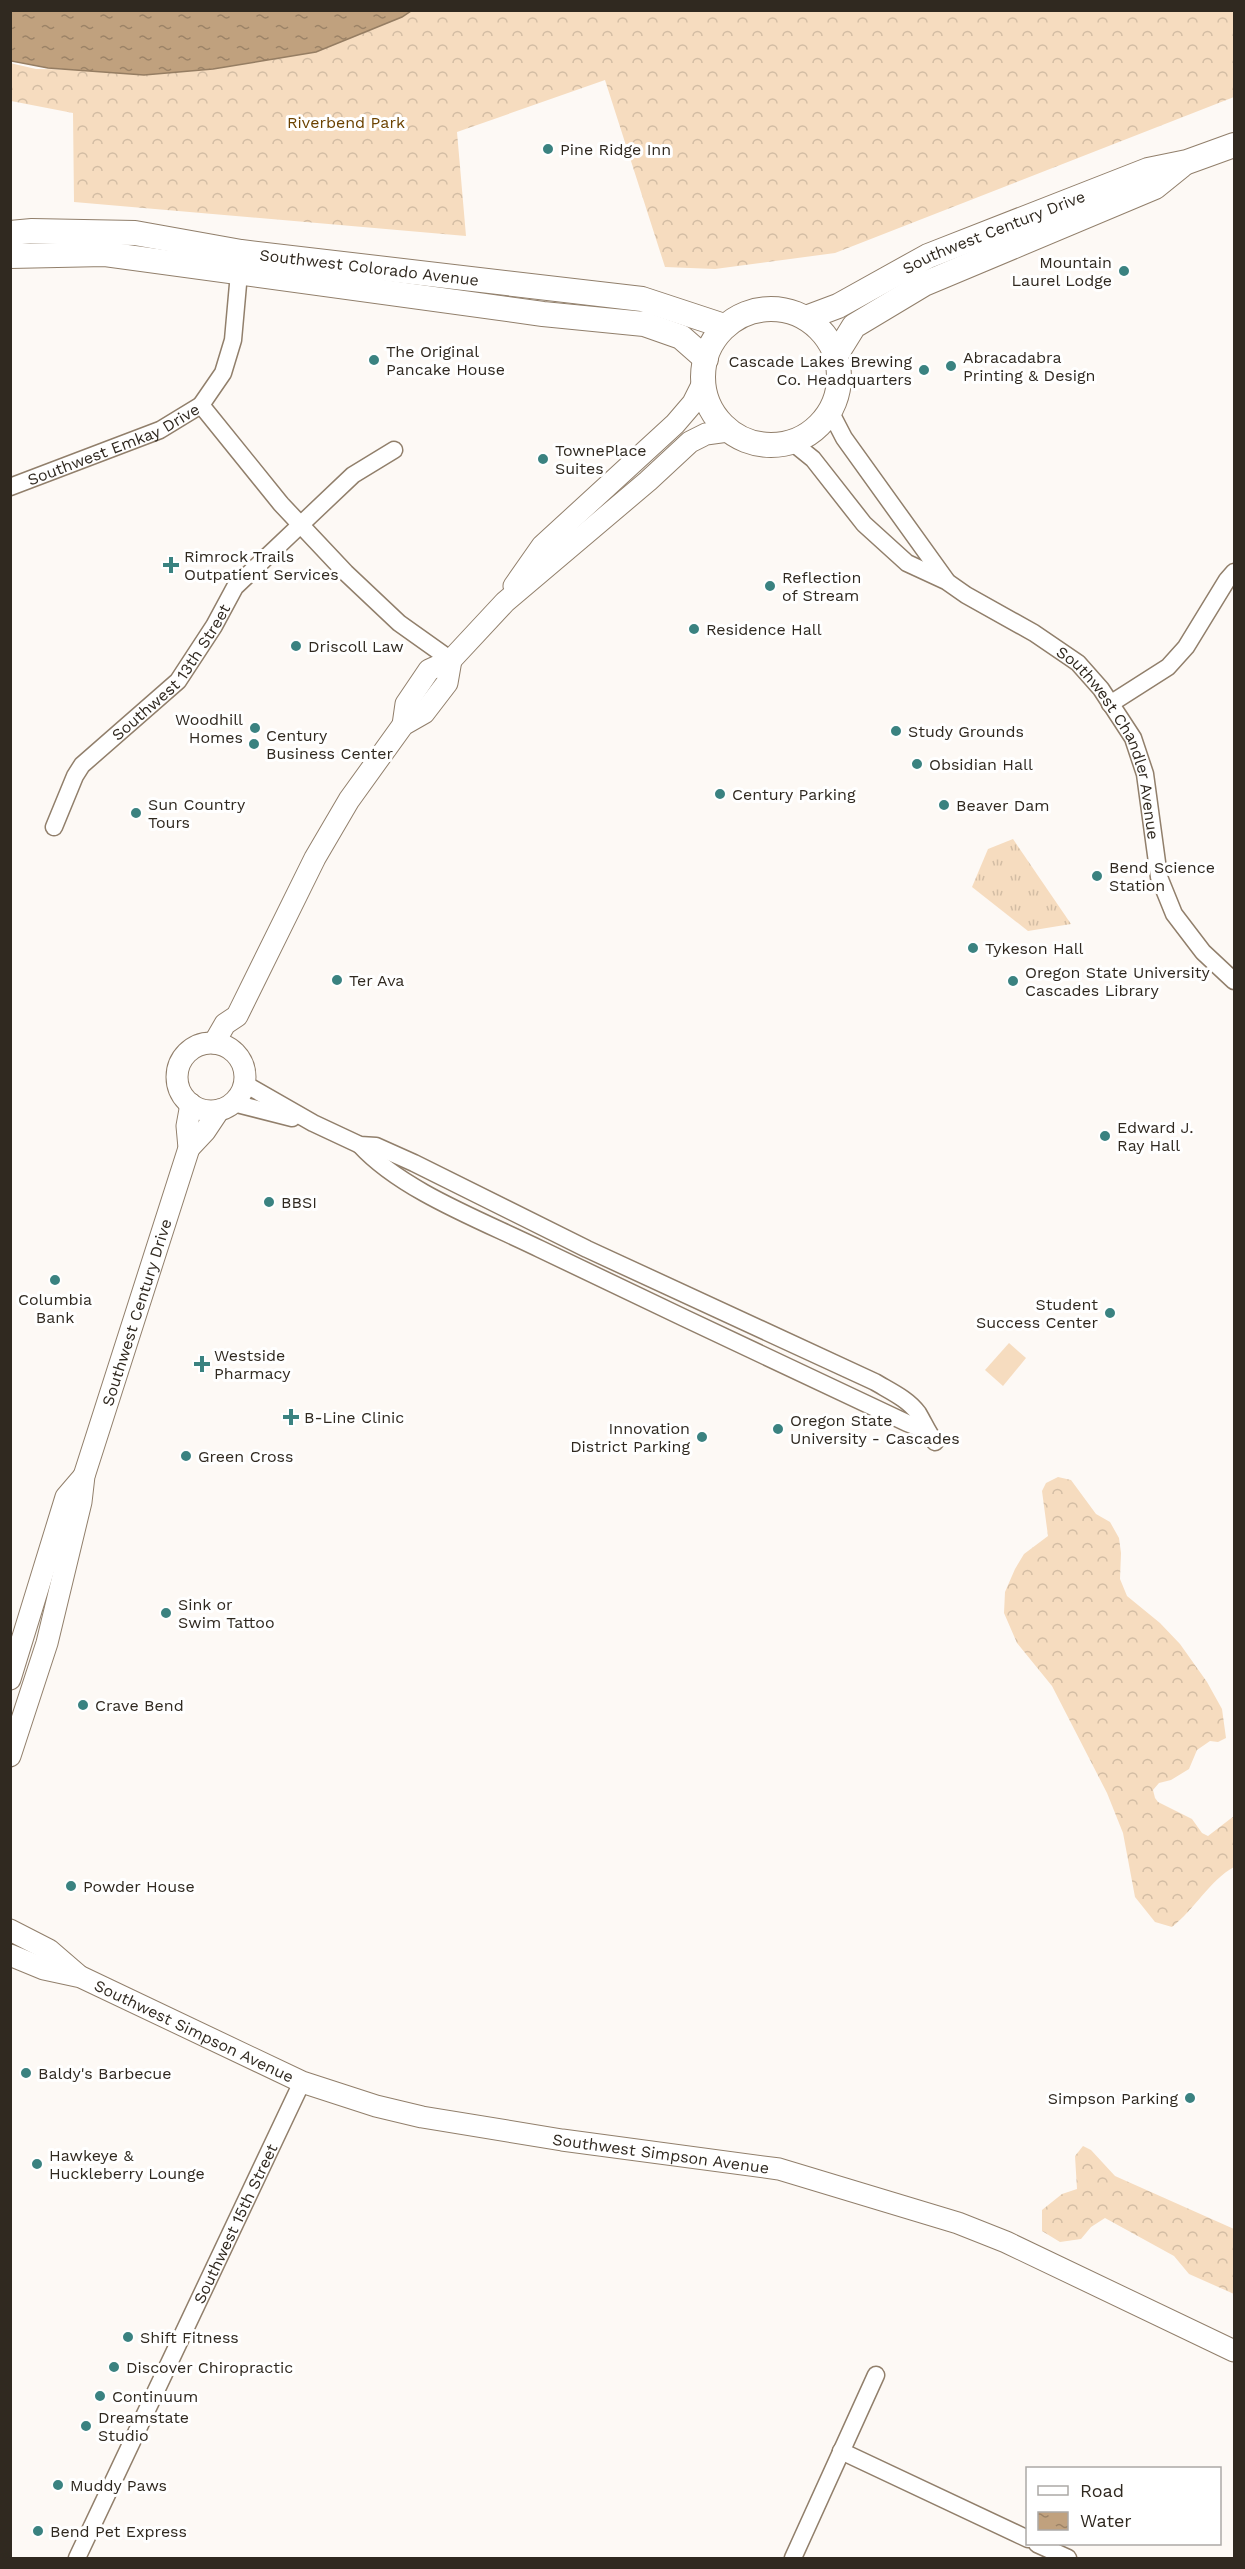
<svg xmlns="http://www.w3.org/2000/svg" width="1245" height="2569" viewBox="0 0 1245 2569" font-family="'Work Sans',sans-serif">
  <defs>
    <pattern id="grass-tufts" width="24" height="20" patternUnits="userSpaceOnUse" patternTransform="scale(1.5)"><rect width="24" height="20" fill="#f6dcbf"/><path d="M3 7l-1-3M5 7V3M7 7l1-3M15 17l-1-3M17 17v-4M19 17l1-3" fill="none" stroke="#d3bda4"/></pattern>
    <pattern id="forest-crowns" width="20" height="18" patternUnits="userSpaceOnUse" patternTransform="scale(1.5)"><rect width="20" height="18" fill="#f6dcbf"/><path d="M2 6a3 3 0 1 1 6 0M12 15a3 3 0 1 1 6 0" fill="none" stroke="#d3bda4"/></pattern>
    <pattern id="water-ripples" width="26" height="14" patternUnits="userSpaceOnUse" patternTransform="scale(1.5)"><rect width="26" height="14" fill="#c0a17e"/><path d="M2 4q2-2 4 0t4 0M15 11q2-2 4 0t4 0" fill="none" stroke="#9c8367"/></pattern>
  </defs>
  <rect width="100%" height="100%" fill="#fdf9f5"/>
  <path fill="url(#grass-tufts)" d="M1013,839L1071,924L1028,931L972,887L988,849Z"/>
  <path fill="url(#forest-crowns)" d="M338,10L1234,11V97L835,253L715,269L665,267L605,80L457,132L466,236L74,202L73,113L11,101L10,63L36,69L105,70Z
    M1058,1477L1071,1480L1096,1514L1110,1522L1119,1538L1121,1553L1120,1579L1127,1596L1160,1623L1180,1644L1207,1682L1222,1709L1226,1738L1218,1742L1210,1741L1197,1750L1189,1769L1171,1780L1159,1783L1153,1790L1155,1798L1158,1802L1192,1819L1202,1833L1208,1836L1234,1816V1867C1209,1881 1195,1909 1172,1927L1155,1922L1135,1897L1123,1833L1107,1793L1052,1686L1017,1643L1004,1613L1005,1592L1015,1569L1024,1554L1048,1536L1042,1491L1046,1483Z
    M1083,2146L1091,2150L1115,2176L1234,2229V2294L1189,2274L1174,2256L1105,2218L1091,2227L1081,2239L1060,2242L1042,2231V2210L1062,2194L1077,2189L1075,2156Z"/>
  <path fill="#f6dcbf" d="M1009,1343L1026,1358L1003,1386L985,1370Z"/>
  <path fill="url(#water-ripples)" stroke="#957d62" stroke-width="1.5" d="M10,11L11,10L411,11L402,17L316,52L213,69L144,75L48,68L11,61Z"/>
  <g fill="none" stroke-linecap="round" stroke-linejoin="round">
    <g stroke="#917f6b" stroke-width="19">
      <g id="minor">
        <path d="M201,405L281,504L346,573L399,623L451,660"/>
        <path d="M830,411L844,438L946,580"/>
        <path id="s1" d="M792,442L813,459L864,524L907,563L946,581L966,595L1034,633L1078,663L1101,689L1133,738L1145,774L1159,877L1174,914L1203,952L1234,981"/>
        <path id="s2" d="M10,487L160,430L201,405L223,373L233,340L240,262"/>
        <path d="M1110,704L1168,667L1186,647L1227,580L1234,572"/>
        <path id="s3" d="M54,827L75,776L82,765L178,681L214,626L235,587L353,475L394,450"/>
        <path d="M245,1084L313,1123L360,1145L376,1146L414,1163L587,1249L875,1382C890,1391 908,1399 918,1413C924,1423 928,1433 935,1442"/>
        <path d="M233,1103L292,1118"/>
        <path d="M360,1145C402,1191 483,1221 540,1249C662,1308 784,1365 907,1423L925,1430"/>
        <path d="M841,2451L1028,2539"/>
        <path d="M1037,2544L1068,2558"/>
        <path id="s4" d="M77,2558L302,2082"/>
        <path d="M793,2558L876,2375"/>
      </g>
    </g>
    <g stroke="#917f6b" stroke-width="23">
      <g id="tertiary">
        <path d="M514,586L542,546L675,424L693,403L701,387"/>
        <path d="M403,725L406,704L429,670L451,660L505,602L648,481L690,442L706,434L728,431"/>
        <path d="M214,1043L225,1024L237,1016L315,858L349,800L403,725L424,713L447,683L451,660"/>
        <circle cx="211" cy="1077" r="34"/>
        <path d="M189,1148L205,1131L219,1110"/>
        <path d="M10,1679L66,1497L84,1476"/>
        <path id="s5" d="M10,1756L47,1643L81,1502L84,1476L189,1148L187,1126L191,1104"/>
        <path d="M10,1930L49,1950L78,1975"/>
        <path id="s6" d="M10,1955L44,1969L81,1977L302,2082L376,2106L422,2117L562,2140L779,2169L958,2223L1006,2242L1234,2351"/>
      </g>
    </g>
    <g stroke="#917f6b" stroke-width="26">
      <g id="secondary">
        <path id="s7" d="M10,233L32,231L135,233L241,252L642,299L724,326"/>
        <path d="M10,256L105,254L543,314L644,324L681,337L706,359"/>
        <circle cx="771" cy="377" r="68"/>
        <path id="s8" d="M806,318L838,306L928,256L1148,170L1187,162L1234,145"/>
        <path d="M836,355L854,326L924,284L1155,187L1181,166"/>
      </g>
    </g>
    <use href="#minor" stroke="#fff" stroke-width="16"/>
    <use href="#tertiary" stroke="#fff" stroke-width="21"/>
    <use href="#secondary" stroke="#fff" stroke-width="24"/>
  </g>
  <g fill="#3a8280" stroke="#fff" stroke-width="2">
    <circle cx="548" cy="149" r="6"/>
    <circle cx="1124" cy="271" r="6"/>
    <circle cx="374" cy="360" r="6"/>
    <circle cx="951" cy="366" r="6"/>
    <circle cx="924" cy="370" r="6"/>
    <circle cx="543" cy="459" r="6"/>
    <path d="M168 556h6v6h6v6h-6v6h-6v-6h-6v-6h6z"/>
    <circle cx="770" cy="586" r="6"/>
    <circle cx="694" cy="629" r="6"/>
    <circle cx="296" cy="646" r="6"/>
    <circle cx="255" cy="728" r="6"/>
    <circle cx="896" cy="731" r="6"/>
    <circle cx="254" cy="744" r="6"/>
    <circle cx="917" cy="764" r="6"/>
    <circle cx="720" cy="794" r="6"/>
    <circle cx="944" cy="805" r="6"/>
    <circle cx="136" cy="813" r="6"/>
    <circle cx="1097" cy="876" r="6"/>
    <circle cx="973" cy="948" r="6"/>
    <circle cx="337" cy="980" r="6"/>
    <circle cx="1013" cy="981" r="6"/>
    <circle cx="1105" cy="1136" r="6"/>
    <circle cx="269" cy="1202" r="6"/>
    <circle cx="55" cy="1280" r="6"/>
    <circle cx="1110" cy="1313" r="6"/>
    <path d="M199 1355h6v6h6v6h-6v6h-6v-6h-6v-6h6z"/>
    <path d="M288 1408h6v6h6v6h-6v6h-6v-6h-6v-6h6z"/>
    <circle cx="778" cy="1429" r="6"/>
    <circle cx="702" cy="1437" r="6"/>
    <circle cx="186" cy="1456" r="6"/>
    <circle cx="166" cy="1613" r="6"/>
    <circle cx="83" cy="1705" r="6"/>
    <circle cx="71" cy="1886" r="6"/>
    <circle cx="26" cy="2073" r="6"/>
    <circle cx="1190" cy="2098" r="6"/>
    <circle cx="37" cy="2164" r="6"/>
    <circle cx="128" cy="2337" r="6"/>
    <circle cx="114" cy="2367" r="6"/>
    <circle cx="100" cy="2396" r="6"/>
    <circle cx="86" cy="2426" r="6"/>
    <circle cx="58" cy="2485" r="6"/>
    <circle cx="38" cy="2531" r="6"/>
  </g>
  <g text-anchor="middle" stroke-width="6" stroke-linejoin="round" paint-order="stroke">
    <g font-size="16" fill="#6b4200" stroke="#fff">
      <text x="346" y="128">Riverbend Park</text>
    </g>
    <g font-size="16" fill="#302920" stroke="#fff" text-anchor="start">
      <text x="560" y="155">Pine Ridge Inn</text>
      <text x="1112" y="268" text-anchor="end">Mountain<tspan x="1112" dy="18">Laurel Lodge</tspan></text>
      <text x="386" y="357">The Original<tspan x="386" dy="18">Pancake House</tspan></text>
      <text x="963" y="363">Abracadabra<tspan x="963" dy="18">Printing &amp; Design</tspan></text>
      <text x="912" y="367" text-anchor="end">Cascade Lakes Brewing<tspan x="912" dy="18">Co. Headquarters</tspan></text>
      <text x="555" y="456">TownePlace<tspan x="555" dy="18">Suites</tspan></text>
      <text x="184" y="562">Rimrock Trails<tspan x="184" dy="18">Outpatient Services</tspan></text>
      <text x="782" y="583">Reflection<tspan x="782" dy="18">of Stream</tspan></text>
      <text x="706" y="635">Residence Hall</text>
      <text x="308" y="652">Driscoll Law</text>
      <text x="243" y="725" text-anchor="end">Woodhill<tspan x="243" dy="18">Homes</tspan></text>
      <text x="908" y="737">Study Grounds</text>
      <text x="266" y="741">Century<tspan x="266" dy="18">Business Center</tspan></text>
      <text x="929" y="770">Obsidian Hall</text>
      <text x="732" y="800">Century Parking</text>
      <text x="148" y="810">Sun Country<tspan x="148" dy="18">Tours</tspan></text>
      <text x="956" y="811">Beaver Dam</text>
      <text x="1109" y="873">Bend Science<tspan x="1109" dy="18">Station</tspan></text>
      <text x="985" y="954">Tykeson Hall</text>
      <text x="1025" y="978">Oregon State University<tspan x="1025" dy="18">Cascades Library</tspan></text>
      <text x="349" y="986">Ter Ava</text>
      <text x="1117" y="1133">Edward J.<tspan x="1117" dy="18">Ray Hall</tspan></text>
      <text x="281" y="1208">BBSI</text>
      <text x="55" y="1305" text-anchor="middle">Columbia<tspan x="55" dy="18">Bank</tspan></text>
      <text x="1098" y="1310" text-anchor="end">Student<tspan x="1098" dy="18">Success Center</tspan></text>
      <text x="214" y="1361">Westside<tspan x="214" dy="18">Pharmacy</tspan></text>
      <text x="304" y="1423">B-Line Clinic</text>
      <text x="790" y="1426">Oregon State<tspan x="790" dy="18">University - Cascades</tspan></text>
      <text x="690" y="1434" text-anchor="end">Innovation<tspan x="690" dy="18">District Parking</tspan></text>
      <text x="198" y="1462">Green Cross</text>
      <text x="178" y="1610">Sink or<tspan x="178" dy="18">Swim Tattoo</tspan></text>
      <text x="95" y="1711">Crave Bend</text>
      <text x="83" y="1892">Powder House</text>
      <text x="38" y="2079">Baldy's Barbecue</text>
      <text x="1178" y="2104" text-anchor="end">Simpson Parking</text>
      <text x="49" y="2161">Hawkeye &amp;<tspan x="49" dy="18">Huckleberry Lounge</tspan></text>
      <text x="140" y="2343">Shift Fitness</text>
      <text x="126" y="2373">Discover Chiropractic</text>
      <text x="112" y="2402">Continuum</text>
      <text x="98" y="2423">Dreamstate<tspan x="98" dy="18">Studio</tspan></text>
      <text x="70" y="2491">Muddy Paws</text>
      <text x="50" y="2537">Bend Pet Express</text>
    </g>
    <g font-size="16" fill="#302920" stroke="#fff">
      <text dy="6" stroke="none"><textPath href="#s8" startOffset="207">Southwest Century Drive</textPath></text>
      <text dy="6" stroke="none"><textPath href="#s7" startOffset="362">Southwest Colorado Avenue</textPath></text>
      <text dy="6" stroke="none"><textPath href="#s2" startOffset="112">Southwest Emkay Drive</textPath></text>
      <text dy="6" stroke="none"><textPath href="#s3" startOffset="198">Southwest 13th Street</textPath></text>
      <text dy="6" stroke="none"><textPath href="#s1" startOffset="453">Southwest Chandler Avenue</textPath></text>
      <text dy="6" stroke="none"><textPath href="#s5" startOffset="462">Southwest Century Drive</textPath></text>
      <text dy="6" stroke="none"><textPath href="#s6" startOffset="200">Southwest Simpson Avenue</textPath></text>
      <text dy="6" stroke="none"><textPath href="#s6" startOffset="686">Southwest Simpson Avenue</textPath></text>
      <text dy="6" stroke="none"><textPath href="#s4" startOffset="370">Southwest 15th Street</textPath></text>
    </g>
  </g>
  <rect width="1245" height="2569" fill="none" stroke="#302920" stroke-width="24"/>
  <rect x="1026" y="2467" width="195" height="78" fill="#ffffff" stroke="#aca9a6" stroke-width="1.5"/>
  <rect x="1038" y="2486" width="30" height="9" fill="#ffffff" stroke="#aca9a6" stroke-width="1.5"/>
  <text x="1080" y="2497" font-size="18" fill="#302920">Road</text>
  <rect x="1038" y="2512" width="30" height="18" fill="url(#water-ripples)" stroke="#aca9a6" stroke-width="1.5"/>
  <text x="1080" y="2527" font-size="18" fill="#302920">Water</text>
</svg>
